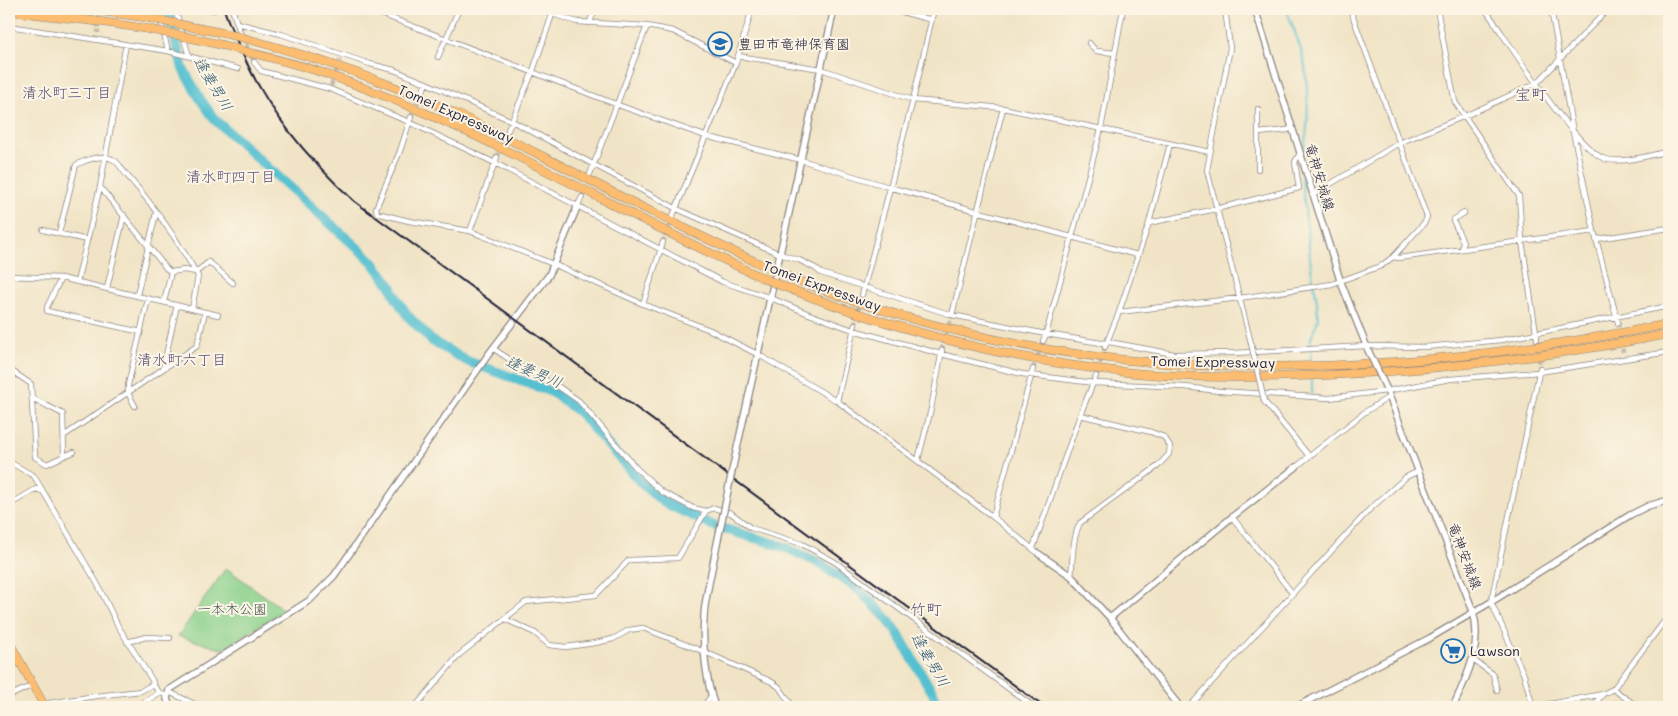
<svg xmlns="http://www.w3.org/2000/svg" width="1678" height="716" viewBox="0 0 1678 716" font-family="Mali,'Klee One',sans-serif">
  <rect width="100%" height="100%" fill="#fcf5e5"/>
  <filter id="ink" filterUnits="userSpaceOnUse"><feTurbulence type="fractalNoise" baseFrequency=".02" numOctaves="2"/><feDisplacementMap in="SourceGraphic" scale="10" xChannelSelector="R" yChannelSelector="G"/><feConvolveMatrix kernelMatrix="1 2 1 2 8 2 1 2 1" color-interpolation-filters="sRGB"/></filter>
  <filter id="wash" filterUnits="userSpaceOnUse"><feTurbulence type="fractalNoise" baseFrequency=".0096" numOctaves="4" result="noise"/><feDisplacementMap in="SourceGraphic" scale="20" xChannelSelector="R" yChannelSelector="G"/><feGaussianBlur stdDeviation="1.12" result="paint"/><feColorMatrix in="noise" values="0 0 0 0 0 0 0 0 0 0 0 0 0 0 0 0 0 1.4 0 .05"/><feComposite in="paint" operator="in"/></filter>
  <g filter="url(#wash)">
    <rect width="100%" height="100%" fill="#f1e4c6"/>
    <path fill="#89d08b" stroke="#567963" d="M226,568L284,610L225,648L221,649L178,636Z"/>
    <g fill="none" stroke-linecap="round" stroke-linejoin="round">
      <path stroke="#55c0d0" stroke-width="2" d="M1286,9C1293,27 1302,48 1305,67C1308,94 1310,130 1302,155
        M1300,162L1311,267L1317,302L1318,319L1311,338V363
        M1312,377V393"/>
      <path stroke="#55c0d0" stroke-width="10" d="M167,9L183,69L201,100L215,120L372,261L391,286L396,298L408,316L432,341L467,361L552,392L579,412L642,484L663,502L714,526L782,546L815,561L857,588L885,616L897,632L941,707"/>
    </g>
  </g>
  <g filter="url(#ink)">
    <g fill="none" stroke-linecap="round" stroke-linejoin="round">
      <path stroke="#c8bdaa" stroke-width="4.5" stroke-dasharray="4.5 2" stroke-linecap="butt" d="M97,10L98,33
        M243,38L254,62
        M331,86L340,60
        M411,117L421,96
        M497,157L508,130
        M663,242L671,220
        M1618,323L1623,352
        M855,324L862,295
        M1537,339L1540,368
        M942,350L952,315
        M1033,369L1043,341
        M1096,376L1105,347"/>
      <g stroke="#8a8380" stroke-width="6">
        <path id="minor" d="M158,9L168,51
          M175,9L189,56
          M207,9L215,10
          M232,9L240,32
          M368,9L618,105L705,136L801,160L889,187L1137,255
          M537,9L577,22L647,26L673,31L736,63
          M1225,9L1230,48L1207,170L1251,343
          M1437,9L1455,102L1519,196L1522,241L1537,339
          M1485,9C1506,38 1576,150 1605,159C1622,164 1652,155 1669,151
          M1551,9L1573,132L1594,231L1618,323
          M833,11L891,9L932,20
          M237,23L281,34L370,64L394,70L426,83L512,121L677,209L780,254L799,260L815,268L821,273L952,315L1046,334L1101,343L1109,342L1174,354L1234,353L1366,346L1425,347L1502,340L1669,306
          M589,23L596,9
          M9,26L168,51L238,69
          M1089,43L1096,51L1115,53
          M738,56L821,69L913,100L1003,108L1210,152
          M438,57L459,9
          M254,62L261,71L330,89L409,122L495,163L723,282L771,298L809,314L853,330L941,354L1022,374L1094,383L1185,387L1219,391L1329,398L1387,391L1450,379L1539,372L1669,352
          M423,91L426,83
          M1258,109V169
          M411,117L400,151L376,208L377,213L409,221L470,231L553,264L643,304L710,330L759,355L837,401L993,517L1039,554
          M508,130L533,71L554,9
          M1258,133L1288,130L1292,127
          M590,174L647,26
          M100,187L167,269L171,272L184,270L196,272L209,262L233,283
          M1312,195L1399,143L1465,116L1537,83L1608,9
          M578,205L582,197
          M672,218L736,63L752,9
          M1149,223L1216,209L1299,188L1295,162L1300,153
          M43,230L87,240
          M470,231L497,157
          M59,233L76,165C85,160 102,154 112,159C118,161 121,168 125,173C153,204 177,239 198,276L192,309
          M1597,239L1669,228
          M1462,249L1463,242L1453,220L1464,213
          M1393,257L1399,258L1594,231
          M9,276L61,278L205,312L197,346L65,435
          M61,278L47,307V311L141,332
          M77,282L100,187L126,44
          M107,288L124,215
          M137,295L156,213
          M862,295L913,100L934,9
          M164,302L171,272
          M643,304L663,242
          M205,312L218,315
          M1119,312L1240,298L1332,284L1381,266L1393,257L1425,222L1427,217L1350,9
          M952,315L1003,108
          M1043,341L1046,334L1101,129L1123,9
          M1105,347L1119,312L1149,223L1170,144
          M494,349L521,367L559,387L579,401L637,469L662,492L693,508L706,511L714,508L731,513L751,528L802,544L835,562L1034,707
          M9,369L31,384L35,457L47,464L64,456L63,414L32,398
          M163,369L177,305
          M837,401L855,324
          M1264,401L1309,456
          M135,406L128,393V385L148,299
          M64,456L74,452
          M918,460L931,409L942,350
          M13,464L34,476L97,583L118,626L152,680C154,689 159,693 167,696
          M1296,467L1365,412L1389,397
          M9,505L36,489L42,491
          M993,517L1033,369
          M1232,517L1293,594
          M1033,548L1080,415L1096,376
          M1071,576C1073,559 1072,539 1080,523L1158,466L1169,454L1170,446L1164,437L1151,432L1080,415
          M505,619L535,633L549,645L566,647L595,643L613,639L629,630L643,628L705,652L772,682L779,687L793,707
          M127,642L146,637L170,638
          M1473,660L1493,674L1497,690
          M1613,689L1638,707
          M169,692L201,707
          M9,696L33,685
          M44,706L49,703L96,696L141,691L153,684
          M137,707L159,693
          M415,707L459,655L526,602L596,595L629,560L678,558L706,511
          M703,707L711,696
          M1189,707L1369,510L1406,477L1419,471
          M1533,707L1524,675L1491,602L1540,368
          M1534,707L1603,694L1613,689L1669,615
          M1592,707L1603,694"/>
      </g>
      <g stroke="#8a8380" stroke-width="8">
        <path id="tertiary" d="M1255,9L1340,280L1368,350
          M1386,388L1473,611C1483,646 1467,676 1453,707
          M732,471L834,9
          M1039,554L1071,576L1110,618L1180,707
          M709,583C707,595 704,606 704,618C702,646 706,681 715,707
          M1110,618L1232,517L1296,467
          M170,707L167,699L169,690L310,600L334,576L488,355L549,275L578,205
          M1296,707L1430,638L1491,602L1630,515L1648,506L1669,500"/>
      </g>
      <g stroke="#8a8380" stroke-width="9">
        <path id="trunk" d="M9,642L45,707"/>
      </g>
      <g stroke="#8a8380" stroke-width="9">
        <path id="motorway" d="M86,9L149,18
          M9,11L102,22L148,29
          M187,26L218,32
          M187,37L222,45
          M240,37C289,50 337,65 384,83C445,106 504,137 562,166C629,201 696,235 765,266
          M247,52C272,58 297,64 320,72C474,124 613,210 761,277
          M785,275C893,319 1010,348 1126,360C1307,378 1491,359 1669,324
          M782,286C892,329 1006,360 1124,372C1191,379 1260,378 1328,375C1444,370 1555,356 1669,334"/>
      </g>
      <use href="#minor" stroke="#fff" stroke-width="4.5"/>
      <use href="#tertiary" stroke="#fff" stroke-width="5.5"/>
      <use href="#trunk" stroke="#fcbd6f" stroke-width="8"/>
      <use href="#motorway" stroke="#fcbd6f" stroke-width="8"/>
      <path stroke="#22223b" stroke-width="2" d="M224,9C228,22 234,35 240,48C266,109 306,157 354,201L1044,707"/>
      <g stroke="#8a8380" stroke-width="6" stroke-linecap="butt">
        <path id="minor-bridge" d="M1251,343L1264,401"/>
      </g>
      <g stroke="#8a8380" stroke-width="8" stroke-linecap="butt">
        <path id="tertiary-bridge" d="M1368,350L1386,388
          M709,583L732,471"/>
      </g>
      <g stroke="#8a8380" stroke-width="9" stroke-linecap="butt">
        <path id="motorway-bridge" d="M149,18L187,26
          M148,29L187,37
          M218,32L240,37
          M222,45L247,52
          M765,266L785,275
          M761,277L782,286"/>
      </g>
      <use href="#minor-bridge" stroke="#fff" stroke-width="4.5"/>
      <use href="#tertiary-bridge" stroke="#fff" stroke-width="5.5"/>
      <use href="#motorway-bridge" stroke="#fcbd6f" stroke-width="8"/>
    </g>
  </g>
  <defs>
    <g id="school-ring" transform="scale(1.25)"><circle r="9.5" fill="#fcf5e5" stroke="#1f6fb2" stroke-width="1.5"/><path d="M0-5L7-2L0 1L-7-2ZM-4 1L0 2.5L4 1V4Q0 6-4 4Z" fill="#1f6fb2"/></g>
    <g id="supermarket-ring" transform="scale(1.25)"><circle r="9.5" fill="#fcf5e5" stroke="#1f6fb2" stroke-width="1.5"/><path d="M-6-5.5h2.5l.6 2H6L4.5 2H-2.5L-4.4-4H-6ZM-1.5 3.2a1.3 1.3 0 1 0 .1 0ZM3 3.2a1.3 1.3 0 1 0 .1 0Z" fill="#1f6fb2"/></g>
  </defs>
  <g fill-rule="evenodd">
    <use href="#school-ring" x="720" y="44"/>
    <use href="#supermarket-ring" x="1453" y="651"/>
  </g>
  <g text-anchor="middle" stroke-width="4" stroke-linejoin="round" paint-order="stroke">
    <g font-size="14" fill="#22223b" stroke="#fcf5e5" text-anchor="start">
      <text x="738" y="49">豊田市竜神保育園</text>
      <text x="1470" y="656">Lawson</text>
    </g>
    <g font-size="14" fill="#22223b" stroke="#fcf5e5">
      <text transform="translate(456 114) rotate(24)" y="5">Tomei Expressway</text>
      <text transform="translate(1320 177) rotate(73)" y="5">竜神安城線</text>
      <text transform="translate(822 286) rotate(20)" y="5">Tomei Expressway</text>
      <text transform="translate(1213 362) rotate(1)" y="5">Tomei Expressway</text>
      <text transform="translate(1465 556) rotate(69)" y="5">竜神安城線</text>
    </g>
    <g font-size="14" fill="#415653" stroke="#fcf5e5">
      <text x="232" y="614">一本木公園</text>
    </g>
    <g font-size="15" font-style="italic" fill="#34596f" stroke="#fcf5e5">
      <text transform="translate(213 84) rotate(59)" y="5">逢妻男川</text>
      <text transform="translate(534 372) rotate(23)" y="5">逢妻男川</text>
      <text transform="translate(930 660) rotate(60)" y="5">逢妻男川</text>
    </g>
    <g font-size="15" fill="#595078" stroke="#fcf5e5">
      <text x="67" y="98">清水町三丁目</text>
      <text x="231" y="182">清水町四丁目</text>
      <text x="182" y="365">清水町六丁目</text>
    </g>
    <g font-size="16" fill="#595078" stroke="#fcf5e5">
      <text x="1531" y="100">宝町</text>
      <text x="926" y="615">竹町</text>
    </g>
  </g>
  <rect width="1678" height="716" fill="none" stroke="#fcf5e5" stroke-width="30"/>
</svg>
